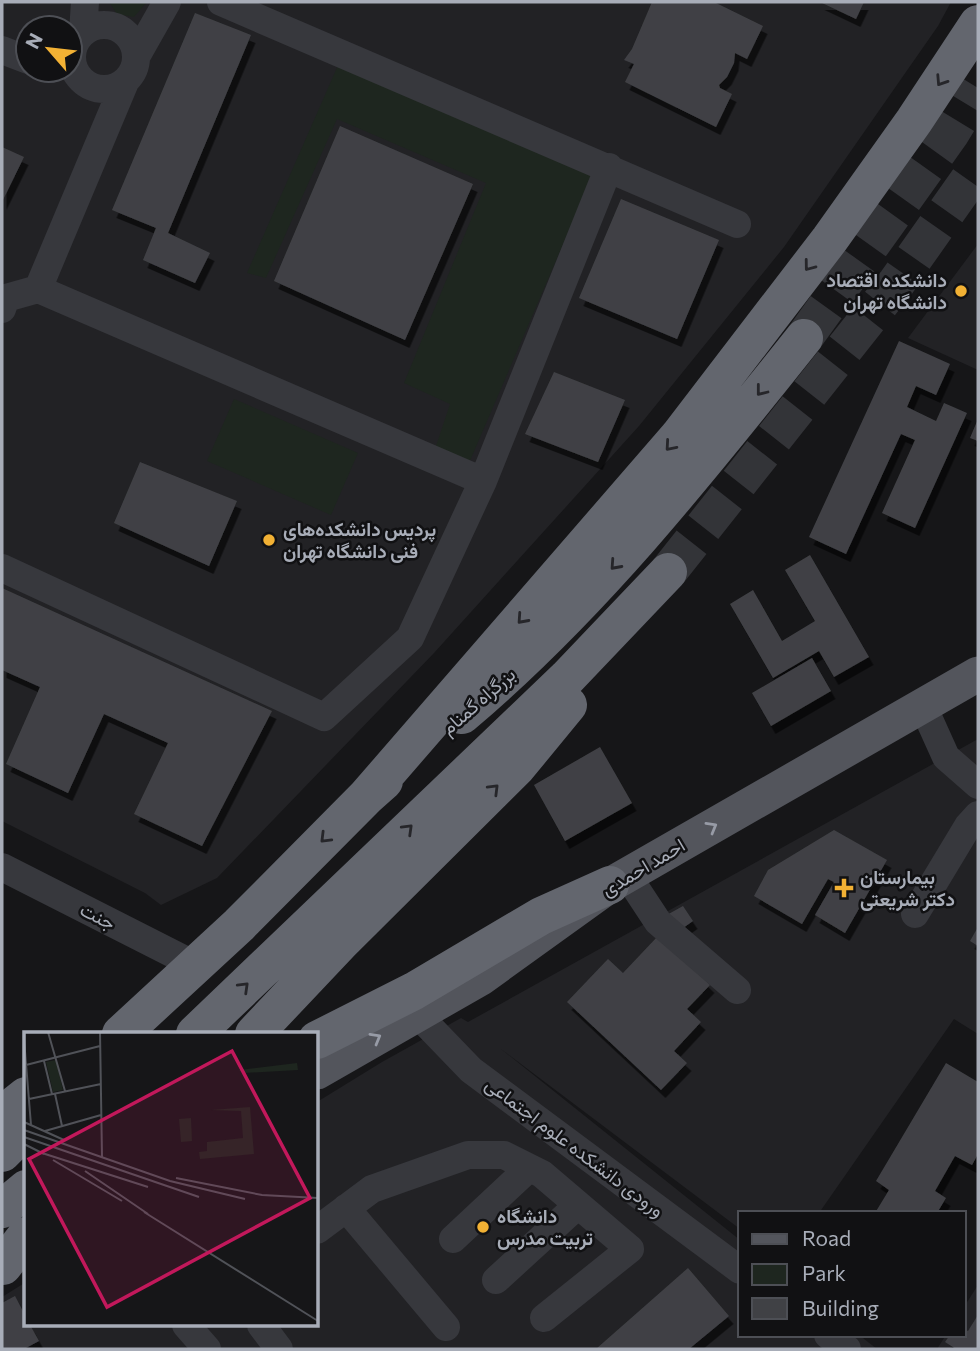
<svg xmlns="http://www.w3.org/2000/svg" width="980" height="1351" viewBox="0 0 980 1351" font-family="Commissioner,Vazirmatn,sans-serif">
  <defs>
    <filter id="shadow"><feDropShadow dx="4.5" dy="8" stdDeviation="0" flood-color="#0009"/></filter>
  </defs>
  <rect width="100%" height="100%" fill="#161618"/>
  <path fill="#222225" fill-rule="evenodd" d="M2,2H951L938,26L784,247L639,426L434,653L217,878L161,905L145,893L2,821ZM28,28H70V70H28Z
    M978,244V370L908,338Z
    M978,739V1034L954,1019L819,1213H740V1229L501,1049L740,1240V1335H859L877,1349H2V1297L26,1282V1325H317V1102L382,1062L461,1018L468,1022Z
    M978,1285V1349H937L946,1335H964V1307Z"/>
  <path fill="#1e261f" d="M109,2H147L134,17L117,14Z
    M339,63L595,170L469,463L435,449L450,404L404,383L486,183L337,119L266,278L247,273Z
    M234,399L358,453L331,515L207,461Z"/>
  <path fill="#404145" filter="url(#shadow)" d="M652,2H714L763,26L747,59L735,53L734,63L727,77L719,85L720,88L732,94L716,127L625,82L634,64L624,60L632,49Z
    M820,2H864L856,19Z
    M195,13L251,35L168,233L210,253L195,283L143,260L156,228L112,210Z
    M340,126L473,184L405,340L274,281Z
    M2,147L24,157L2,202Z
    M621,199L719,240L677,339L579,298Z
    M899,341L950,364L936,395L916,386L907,407L936,421L944,403L967,413L915,528L882,513L915,440L901,434L846,554L809,537Z
    M554,372L625,400L598,462L525,434Z
    M978,419V441L970,438Z
    M140,462L237,501L209,566L114,523Z
    M810,555L869,657L834,677L819,651L773,678L730,604L753,590L782,641L815,621L785,570Z
    M2,588L272,711L202,846L134,814L168,743L104,714L68,793L6,764L40,687L2,670Z
    M812,658L831,691L771,726L752,693Z
    M600,747L632,803L565,841L534,785Z
    M834,830L887,860L845,933L815,915L834,882L828,879L802,924L754,896L768,870Z
    M683,906L693,921L676,933L665,916Z
    M978,927V946L970,941Z
    M658,936L710,985L687,1009L701,1022L674,1051L687,1063L661,1090L567,1002L608,959L623,973Z
    M946,1063L978,1082V1154L972,1165L955,1156L935,1191L946,1198L937,1213H875L889,1190L876,1181Z
    M688,1268L729,1316L689,1349H596Z
    M15,1296L26,1317V1325H30L39,1341L24,1349H2V1303Z
    M978,1315V1349H956L945,1342L950,1335H964V1329L968,1331Z"/>
  <g fill="none" stroke-linecap="round" stroke-linejoin="round">
    <path stroke="#333438" stroke-width="38" stroke-dasharray="38 19" stroke-linecap="butt" d="M804,338L950,134L978,88
      M668,572L897,282L978,167"/>
    <path stroke="#37383d" stroke-width="28" d="M221,2L737,224
      M72 57a32 32 0 1 1 64 0a32 32 0 1 1-64 0Z
      M83,33L85,2
      M2,50L28,60
      M137,55L167,2
      M38,289L483,481
      M2,309L6,298L38,289L125,82
      M2,568L324,717L410,638L483,481L609,167
      M923,706L946,757L978,785
      M2,867L195,965
      M627,875L658,922L737,990
      M915,914L968,826L978,815
      M417,1014L471,1070L740,1270
      M346,1208L446,1327
      M317,1230L372,1189L468,1155H504L542,1174L630,1249L544,1318
      M453,1239L529,1168
      M496,1280L578,1205
      M186,1325L207,1349
      M261,1325L279,1349
      M828,1335L847,1349"/>
    <path stroke="#53555c" stroke-width="35" d="M317,1072L481,978L610,885L978,674"/>
    <path stroke="#63666e" stroke-width="38" d="M462,715C592,605 698,471 804,338
      M366,797L679,436L830,239L914,121L978,24
      M121,1034L239,925L366,797L384,781
      M195,1034L567,678L668,572
      M254,1034L342,941L517,767L568,705
      M317,1040L414,991L541,916L610,885
      M2,1115L26,1096
      M2,1153L26,1129
      M2,1209L26,1189
      M3,1266L26,1236"/>
  </g>
  <defs><path id="oneway-chevron" d="M-2-3.5L2.5 0L-2 3.5" fill="none" stroke-width="1.6" stroke-linecap="round" stroke-linejoin="round" transform="scale(1.75)"/></defs>
  <g stroke="#26262a">
    <use href="#oneway-chevron" transform="translate(941 81) rotate(123)"/>
    <use href="#oneway-chevron" transform="translate(809 266) rotate(127)"/>
    <use href="#oneway-chevron" transform="translate(761 391) rotate(128)"/>
    <use href="#oneway-chevron" transform="translate(670 446) rotate(131)"/>
    <use href="#oneway-chevron" transform="translate(615 565) rotate(132)"/>
    <use href="#oneway-chevron" transform="translate(522 619) rotate(132)"/>
    <use href="#oneway-chevron" transform="translate(494 789) rotate(-45)"/>
    <use href="#oneway-chevron" transform="translate(408 829) rotate(-44)"/>
    <use href="#oneway-chevron" transform="translate(325 838) rotate(135)"/>
    <use href="#oneway-chevron" transform="translate(244 987) rotate(-44)"/>
  </g>
  <g stroke="#979ba6">
    <use href="#oneway-chevron" transform="translate(712 827) rotate(-30)"/>
    <use href="#oneway-chevron" transform="translate(376 1038) rotate(-30)"/>
  </g>
  <g fill="#f2b134" stroke="#111113" stroke-width="2.5">
    <circle cx="961" cy="291" r="7"/>
    <circle cx="269" cy="540" r="7"/>
    <path d="M840.5 877.5h7v7h7v7h-7v7h-7v-7h-7v-7h7z"/>
    <circle cx="483" cy="1227" r="7"/>
  </g>
  <g text-anchor="middle" stroke-width="5" stroke-linejoin="round" paint-order="stroke">
    <g font-size="19" font-weight="bold" fill="#a8adb8" stroke="#111113" text-anchor="start">
      <text x="947" y="287" text-anchor="end">دانشکده اقتصاد<tspan x="947" dy="22">دانشگاه تهران</tspan></text>
      <text x="283" y="536">پردیس دانشکده‌های<tspan x="283" dy="22">فنی دانشگاه تهران</tspan></text>
      <text x="860" y="884">بیمارستان<tspan x="860" dy="22">دکتر شریعتی</tspan></text>
      <text x="497" y="1223">دانشگاه<tspan x="497" dy="22">تربیت مدرس</tspan></text>
    </g>
    <g font-size="19" fill="#a8adb8" stroke="#111113">
      <text transform="translate(478 701) rotate(-41)" y="7">بزرگراه گمنام</text>
      <text transform="translate(643 867) rotate(-31)" y="7">احمد احمدی</text>
      <text transform="translate(98 916) rotate(27)" y="7">جنت</text>
      <text transform="translate(575 1147) rotate(37)" y="7">ورودی دانشکده علوم اجتماعی</text>
    </g>
  </g>
  <g transform="translate(24 1032)">
    <rect width="294" height="294" fill="#161618"/>
    <path d="M32,28L39,58L29,60L22,30ZM273,31L274,38L219,41L215,38ZM226,75L230,122L176,127L175,120L183,119V110L219,106L217,79L187,78ZM167,86L168,109L157,110L155,87Z" fill="#1e261f"/>
    <path fill="none" stroke="#505258" stroke-width="2" d="M24,0L41,59M76,0L78,125M0,7L7,93M20,29L28,62M2,33L76,14M31,62L38,94M5,67L77,52M0,90L40,108M0,98L146,149L221,167M21,99L77,83M0,105L175,165M0,112L20,122M18,121L124,155M29,128L98,169M61,139L124,182M152,146L238,163L294,166M120,180L294,289"/>
    <path fill="#c2185b" fill-opacity="0.15" stroke="#c2185b" stroke-width="3.5" d="M208,19L286,166L83,275L5,127Z"/>
    <rect width="294" height="294" fill="none" stroke="#a8adb8" stroke-width="3.5"/>
  </g>
  <rect width="980" height="1351" fill="none" stroke="#a8adb8" stroke-width="7"/>
  <rect x="738" y="1211" width="228" height="126" fill="#111113" stroke="#4d4f55" stroke-width="2"/>
  <rect x="752" y="1234" width="35" height="10" fill="#53555c" stroke="#4d4f55" stroke-width="2"/>
  <text x="802" y="1246" font-size="21" fill="#a8adb8">Road</text>
  <rect x="752" y="1264" width="35" height="21" fill="#1e261f" stroke="#4d4f55" stroke-width="2"/>
  <text x="802" y="1281" font-size="21" fill="#a8adb8">Park</text>
  <rect x="752" y="1298" width="35" height="21" fill="#404145" stroke="#4d4f55" stroke-width="2"/>
  <text x="802" y="1316" font-size="21" fill="#a8adb8">Building</text>
  <g transform="translate(49 49) rotate(298)"><circle r="33" fill="#111113" stroke="#4d4f55" stroke-width="2"/>
  <path d="M0-5L12 26L0 18L-12 26Z" fill="#f2b134"/>
  <text y="-10" font-size="19" font-weight="bold" text-anchor="middle" fill="#a8adb8">N</text>
  </g>
</svg>
